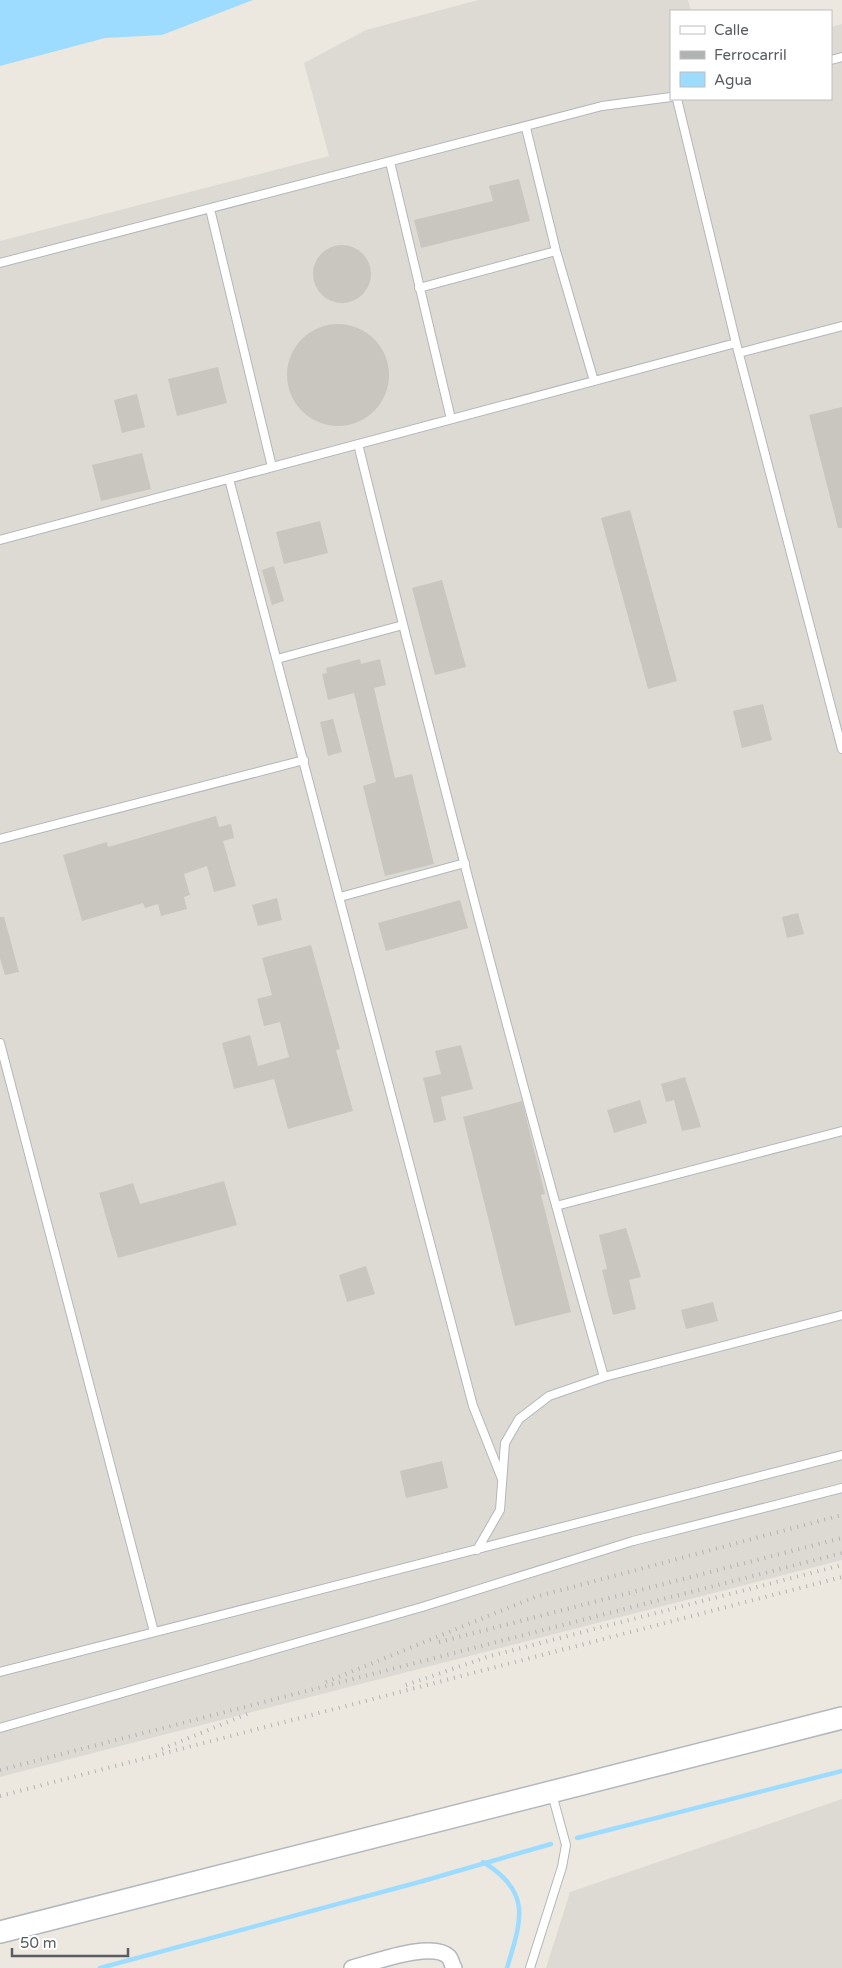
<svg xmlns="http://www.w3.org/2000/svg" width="842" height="1968" viewBox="0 0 842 1968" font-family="'Varela Round',sans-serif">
  <rect width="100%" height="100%" fill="#ece8e0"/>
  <path fill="#dddad4" d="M478,0H688L691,11H671V99H831V27L842,24V1560L0,1777V241L329,156L304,63L366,30Z
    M842,1799V1968H546L570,1892Z"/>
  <path fill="#9ddcff" d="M0,0H253L162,35L105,38L0,66Z"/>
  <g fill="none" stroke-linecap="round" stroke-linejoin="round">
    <path stroke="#9ddcff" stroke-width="4.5" d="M577,1838L842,1771
      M483,1862C533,1892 521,1921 507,1968
      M100,1968L423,1881L551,1844"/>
  </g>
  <path fill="#c9c5bf" d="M519,179L530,221L421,248L414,220L493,201L489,186Z
    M313 274a29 29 0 1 1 58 0a29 29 0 1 1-58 0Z
    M287 375a51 51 0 1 1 102 0a51 51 0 1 1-102 0Z
    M218,367L227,403L177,416L168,379Z
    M137,394L145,427L122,433L114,400Z
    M842,407V528H838L809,415Z
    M142,453L151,489L101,501L92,465Z
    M630,510L677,681L648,689L601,518Z
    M320,521L328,553L284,564L276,532Z
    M274,566L284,601L272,605L262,570Z
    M442,580L466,667L435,675L412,588Z
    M360,659L361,664L380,659L386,685L374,688L395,778L412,774L434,864L385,876L363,786L376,782L354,693L328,700L322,674L327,673L326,668Z
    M763,704L772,740L742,748L733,711Z
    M333,719L342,752L328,756L320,722Z
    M216,816L219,827L231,824L234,838L223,841L236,886L214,892L207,866L184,874L190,895L184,897L187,909L161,916L158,904L145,908L143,903L82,921L63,855L107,842L108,847Z
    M277,898L282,920L258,926L252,905Z
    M460,900L468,928L386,951L378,923Z
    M798,913L804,934L787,938L782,917Z
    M0,917H4L19,972L5,975L0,958Z
    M311,945L340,1049L336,1050L353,1111L288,1129L274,1079L234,1089L222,1043L250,1035L258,1066L289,1057L280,1022L264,1026L257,999L272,995L262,958Z
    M461,1045L473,1089L441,1097L446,1120L434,1123L423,1078L441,1074L435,1051Z
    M685,1077L701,1127L682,1131L674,1100L666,1102L661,1084Z
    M640,1100L647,1123L614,1133L607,1110Z
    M522,1101L545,1194L541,1195L571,1312L515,1326L463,1117Z
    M224,1181L237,1225L118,1258L99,1193L133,1183L140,1204Z
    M626,1228L641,1277L629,1280L636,1309L613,1315L602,1270L607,1269L599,1235Z
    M366,1266L375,1294L347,1302L339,1275Z
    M713,1302L718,1321L686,1329L681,1310Z
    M442,1461L448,1488L406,1498L400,1471Z"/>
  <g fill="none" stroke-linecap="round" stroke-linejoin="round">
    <g stroke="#b3b7bb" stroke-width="10">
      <path id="service" d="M831,60L842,57
        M677,99L736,343L842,749
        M526,128L556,251L594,381
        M390,162L451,419
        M210,209L272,467
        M0,263L602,106L671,97
        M419,288L556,251
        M739,353L842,326
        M358,444C435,756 516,1067 604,1377
        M229,479L473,1406L502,1479
        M0,540L736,343
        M277,659L403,625
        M0,839L304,760
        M340,897L465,863
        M0,1043L154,1632
        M556,1206L842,1131
        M477,1550L500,1510L505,1443L519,1419L549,1396L604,1377L842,1315
        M0,1672L842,1455
        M0,1728L422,1607L633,1541L842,1488
        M530,1968L562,1867L566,1845L552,1794"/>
    </g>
    <g stroke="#b3b7bb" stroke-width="18">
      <path id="minor" d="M352,1968C373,1963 433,1940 449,1957C451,1959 452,1965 454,1968"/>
    </g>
    <g stroke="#b4b8bd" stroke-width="24">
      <path id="secondary" d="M0,1932L842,1718"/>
    </g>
    <use href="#service" stroke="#fff" stroke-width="8"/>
    <use href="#minor" stroke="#fff" stroke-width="15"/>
    <use href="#secondary" stroke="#fff" stroke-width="21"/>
    <path stroke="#b1b2b2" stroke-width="4" stroke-dasharray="1 6" stroke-linecap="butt" d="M439,1642L842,1538
      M326,1682L535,1597L842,1515
      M406,1685L490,1656L842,1565
      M162,1749L252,1712
      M0,1770L842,1553
      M0,1796L842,1577"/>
  </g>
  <rect x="670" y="10" width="162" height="90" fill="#ffffff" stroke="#bdbec0"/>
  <rect x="680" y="26" width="25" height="8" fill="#ffffff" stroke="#bdbec0"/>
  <text x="714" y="35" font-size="15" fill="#595d61">Calle</text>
  <rect x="680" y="51" width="25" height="8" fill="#b1b2b2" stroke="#bdbec0"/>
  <text x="714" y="60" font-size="15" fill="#595d61">Ferrocarril</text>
  <rect x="680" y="72" width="25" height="15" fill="#9ddcff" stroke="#bdbec0"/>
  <text x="714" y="85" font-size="15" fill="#595d61">Agua</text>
  <path d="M12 1948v8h116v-8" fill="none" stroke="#595d61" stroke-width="2.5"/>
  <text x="20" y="1948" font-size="15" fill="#595d61" stroke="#ffffff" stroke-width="4" paint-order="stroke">50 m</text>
</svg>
